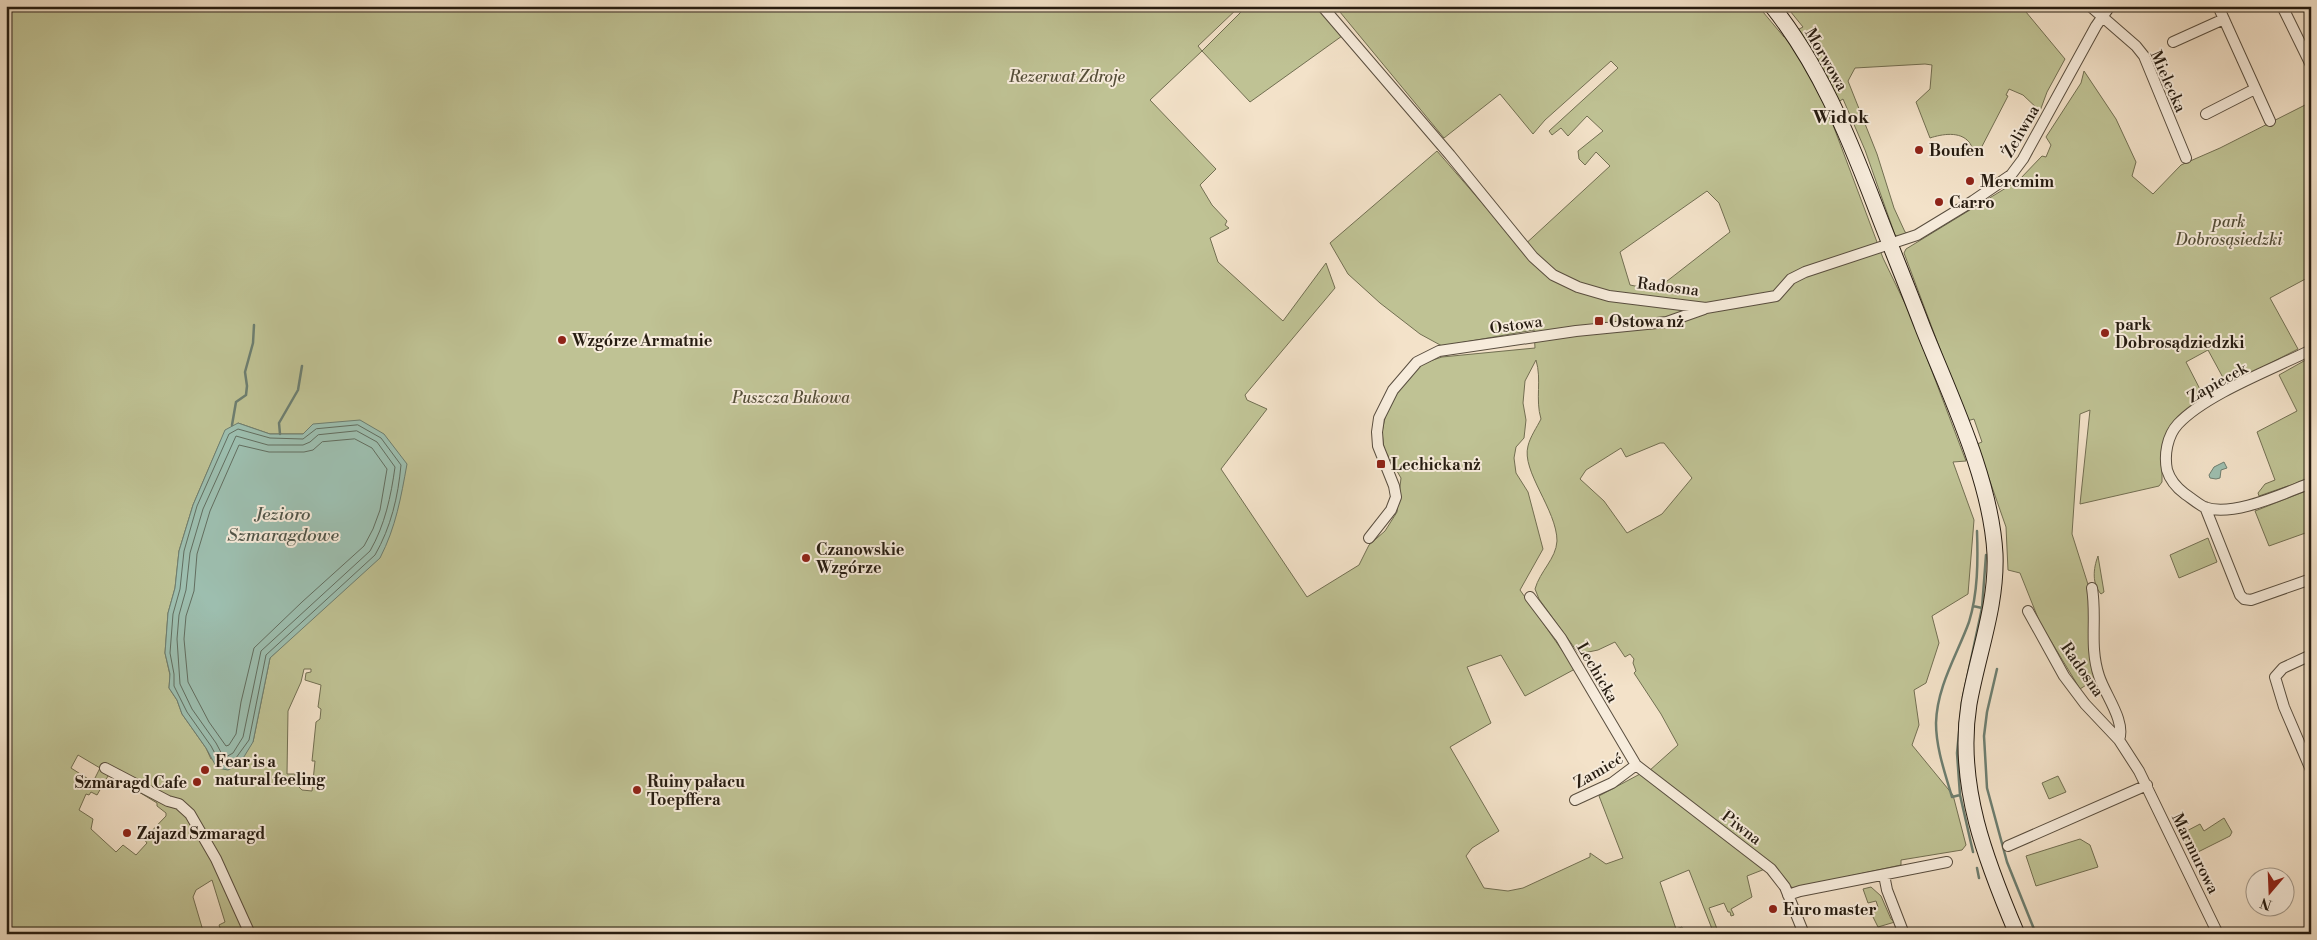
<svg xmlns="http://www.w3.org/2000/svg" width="2317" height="940" viewBox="0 0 2317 940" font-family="'Libre Bodoni',serif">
  <rect width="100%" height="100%" fill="#f3e2c9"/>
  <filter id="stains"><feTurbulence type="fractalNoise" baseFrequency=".004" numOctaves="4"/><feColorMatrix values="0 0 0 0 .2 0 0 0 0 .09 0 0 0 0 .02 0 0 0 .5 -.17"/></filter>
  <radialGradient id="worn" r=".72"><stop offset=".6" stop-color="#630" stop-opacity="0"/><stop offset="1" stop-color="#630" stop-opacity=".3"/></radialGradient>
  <path fill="#bfc294" stroke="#726f52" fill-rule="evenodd" d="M6,6H1240L1198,46L1202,51L1247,6H1317L1342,36L1250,102L1202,51L1150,100L1216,169L1200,185L1212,205L1227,221L1225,225L1229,228L1210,238L1218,262L1283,321L1326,263L1335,288L1245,395L1247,400L1267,409L1221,469L1307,597L1359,565L1369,545L1385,531L1397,512L1401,478L1384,449L1382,432L1386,413L1396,392L1410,376L1424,363L1442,357L1535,348L1534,330L1442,346L1420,334L1380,303L1348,274L1330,243L1437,151L1521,248L1610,166L1596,152L1585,165L1579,159L1578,151L1603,131L1587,116L1568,136L1561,128L1552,135L1549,131L1618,68L1611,61L1545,120L1533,134L1500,94L1444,138L1335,6H1758L1784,37L1803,27L1786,6H2021L2065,59L2047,92L2040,111L2023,95L2009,89L2006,95L2008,96L1977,156C1973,151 1973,147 1969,142C1960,131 1942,134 1930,138L1916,102L1930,89L1932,65L1925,64L1855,68L1848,81L1877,154L1894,208L1905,232L1907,233L1899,237L1895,235L1865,150L1843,99L1827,109L1883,258L1911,316L1966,461L1953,462L1974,520L1968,594L1932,616L1939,643L1926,683L1914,690L1919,725L1912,745L1953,795L1966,845L1962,850L1901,860V865L1794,888L1789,886L1649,771L1678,745L1661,714L1634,673L1636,671L1633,663L1634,659L1630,654L1625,657L1615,642L1598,650L1579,654L1539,599L1535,589C1540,571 1556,559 1557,541C1557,510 1521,471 1528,446C1530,437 1537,427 1541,419C1535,399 1542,380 1536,360L1525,381L1523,403L1526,420L1524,438L1516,447L1514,458L1516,473L1528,492L1543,549L1520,590L1575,669L1525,696L1501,655L1467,667L1491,723L1450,747L1499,831L1472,848L1466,856L1484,888L1508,891L1523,888L1590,857V853L1606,864L1623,858L1599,796L1640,774L1765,869L1747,876L1752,897L1731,909L1734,915L1731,916L1730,912H1728L1724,903L1709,908L1719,934H1714L1689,870L1660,882L1676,929L1682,927L1685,934H228L222,933L219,925L225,922L212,880L196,890L193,897L204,934H6ZM1707,191L1719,203L1730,232L1662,285L1645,288L1630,285L1620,252ZM238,423L270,434H303L314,615L270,658L253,742L211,759L206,748L182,714L177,700L169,688L170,675L165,653L168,613L175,588L179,551L193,505L221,440ZM1660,443H1664L1692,478L1662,514L1627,533L1604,501L1580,479L1586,470L1621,448L1626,457ZM304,669H311V672L306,673L305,680L321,685L318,707L321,709L320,719L316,722L312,761H315L312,791L302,790L295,783V774H287L288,711L301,682ZM78,755L100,768L93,782L71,768ZM111,775L157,803V806L166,813V816L144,839L147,843L136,855L123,845L116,852L91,829L93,819L79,810L86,794L89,795L91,792L97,795L108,776Z
    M2084,71L2116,119L2136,162L2132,176L2153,194L2181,165L2220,148L2311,102V276L2270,298L2298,349L2227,385L2208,350L2186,362L2204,397L2174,423L2162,467V482L2159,486L2080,504L2090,410L2080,414L2072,534L2091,594L2097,678L2080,689L2040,623L2020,573L2008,570L2006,527L1977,444L1982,442L1974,419L1967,421L1904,253L1906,249L2019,180L2042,156L2046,157L2051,145L2046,137L2081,83Z
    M2311,357V478L2259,496L2258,493L2265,484L2275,480L2257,432L2297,411L2279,375Z
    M2311,489V531L2269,546L2255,511Z
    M2208,538L2217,562L2179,578L2170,555Z
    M2098,556L2104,592L2101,594C2092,584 2093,569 2098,556Z
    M2058,776L2066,792L2049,799L2042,783Z
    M2224,818L2232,832L2230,836L2192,855L2181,834L2200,824L2204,831Z
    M2080,839L2090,845L2098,867L2036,886L2026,856Z
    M1871,887L1881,896L1891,919L1895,922L1878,927L1869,909L1878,907L1876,901L1868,903L1863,889Z"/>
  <path fill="#9dbfb0" stroke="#6d7e70" d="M360,420L384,434L407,464C401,497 396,527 380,558L270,658L253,742L242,760L236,766L228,770L217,768L206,748L182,714L177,700L169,688L170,674L165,653L168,613L175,588L179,551L193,505L225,430L238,423L270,434H303L313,424Z
    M2224,462L2227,468L2221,470L2220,478L2216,479L2210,478L2209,475L2214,467Z"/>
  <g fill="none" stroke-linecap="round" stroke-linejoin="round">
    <path stroke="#626e60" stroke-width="1" d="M358,425L381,438L401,465C398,497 391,527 375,555L266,655L249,740L233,762L227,765L220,763L211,746L187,712L174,686V674L170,653L173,614L180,589L184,551L197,506L229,434L238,429L270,438L303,439L316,429Z
      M357,431L377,442L395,467C391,496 385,525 370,551L261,651L243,737L233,753L224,758L216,743L192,709L180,684L177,639L179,615L186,590L190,553L203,509L236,436L268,445H303L310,442L318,435Z
      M355,439L372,448L387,469L380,510L373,529L364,546L302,602L254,648L241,702L236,734L229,745L226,746L209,722L188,682L184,639L186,616L194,591L197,554L210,511L239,445L269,452H304L313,450L322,442Z"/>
    <path stroke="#6d7e70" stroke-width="2.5" d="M232,425L236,402L246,395L247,386L245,372L253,343L254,325
      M280,434L279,423L298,390L302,366
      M1973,606L1982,608
      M1997,669L1987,712L1984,736L1987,788L2007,862L2036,934
      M1963,697L1982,608L1986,555
      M1960,795L1957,753L1962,702
      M1973,852L1960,795L1952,797C1945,773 1936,748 1936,723C1937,686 1957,655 1969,622C1978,593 1978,561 1977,531
      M1977,868L1979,878"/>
    <g stroke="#594e3f" stroke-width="12">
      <path id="street" d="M1322,6L1450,155L1533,257L1553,275L1578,287L1609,296L1706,308L1776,296L1791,279L1805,272L1917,235L1973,201L2011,175L2023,159L2096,26L2110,6
        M2090,6L2136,46L2144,56L2186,158
        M2218,6L2270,121
        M2282,6L2311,65
        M2173,42L2224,19
        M2206,114L2255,89
        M2311,350C2273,369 2206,394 2178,424C2167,436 2164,455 2167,470C2170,480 2177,488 2185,494C2191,498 2198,504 2204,507C2232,518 2284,493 2311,483
        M2205,507L2240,595L2244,599L2251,600L2311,579
        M1369,538L1391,510L1396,497L1394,486L1378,446L1377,432L1379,418L1393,390L1417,362L1439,351L1576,331L1667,322L1704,309
        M2092,588C2097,618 2089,646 2099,676C2105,695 2126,721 2119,740
        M1530,597L1561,638L1636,765L1771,869L1785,887L1804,934
        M2028,611L2064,676L2085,704L2119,740L2139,771L2218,934
        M2311,655L2283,668L2275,677L2284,707L2311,770
        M105,768L168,801L179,804L190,814L216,859L250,934
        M1575,800L1612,783L1636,765
        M2008,846L2147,785
        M1884,875L1887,890L1904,934
        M1788,895L1800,891L1947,862"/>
    </g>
    <g stroke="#261c11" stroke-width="17">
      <path id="secondary" d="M1772,6C1819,65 1847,133 1874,203C1890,245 1907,286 1923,328C1950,396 1991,479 1995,554C1997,606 1978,653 1969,704C1956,785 1986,861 2017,934"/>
    </g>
    <use href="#street" stroke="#f7ecdc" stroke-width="10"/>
    <use href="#secondary" stroke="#f7ecdc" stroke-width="15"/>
  </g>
  <g fill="#8f2418" stroke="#f7ecdc" stroke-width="2">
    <circle cx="1919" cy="150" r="5"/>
    <circle cx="1970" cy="181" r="5"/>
    <circle cx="1939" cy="202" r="5"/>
    <rect x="1594" y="316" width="10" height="10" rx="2.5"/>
    <circle cx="2105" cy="333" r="5"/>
    <circle cx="562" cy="340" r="5"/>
    <rect x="1376" y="459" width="10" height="10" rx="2.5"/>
    <circle cx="806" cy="558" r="5"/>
    <circle cx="205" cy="770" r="5"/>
    <circle cx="197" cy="782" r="5"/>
    <circle cx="637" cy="790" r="5"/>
    <circle cx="127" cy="833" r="5"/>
    <circle cx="1773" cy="909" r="5"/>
  </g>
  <g text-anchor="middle" stroke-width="4" stroke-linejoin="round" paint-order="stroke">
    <g font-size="16" fill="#261c11" stroke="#f7ecdc">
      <text transform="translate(1827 59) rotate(60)" y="6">Morwowa</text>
      <text transform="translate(2169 81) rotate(66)" y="6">Mielecka</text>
      <text transform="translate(2020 131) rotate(-60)" y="6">Żeliwna</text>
      <text transform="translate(1668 286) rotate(7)" y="6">Radosna</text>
      <text transform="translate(1516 324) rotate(-8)" y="6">Ostowa</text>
      <text transform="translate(2217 382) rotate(-29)" y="6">Zapiecek</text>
      <text transform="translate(2083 669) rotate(55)" y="6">Radosna</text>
      <text transform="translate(1598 672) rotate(60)" y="6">Lechicka</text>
      <text transform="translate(1598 770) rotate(-30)" y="6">Zamieć</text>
      <text transform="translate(1742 827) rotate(37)" y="6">Piwna</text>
      <text transform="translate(2196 853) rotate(64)" y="6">Marmurowa</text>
    </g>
    <g font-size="16" font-style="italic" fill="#544e38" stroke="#f7ecdc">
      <text x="1067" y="82">Rezerwat Zdroje</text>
      <text x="2229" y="227">park<tspan x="2229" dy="18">Dobrosąsiedzki</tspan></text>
      <text x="791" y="403">Puszcza Bukowa</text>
    </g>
    <g font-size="16" font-weight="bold" fill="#261c11" stroke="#f7ecdc" text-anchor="start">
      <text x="1929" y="156">Boufen</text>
      <text x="1980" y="187">Mercmim</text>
      <text x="1949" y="208">Carro</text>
      <text x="1609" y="327">Ostowa nż</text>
      <text x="2115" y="330">park<tspan x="2115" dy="18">Dobrosądziedzki</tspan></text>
      <text x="572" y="346">Wzgórze Armatnie</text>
      <text x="1391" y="470">Lechicka nż</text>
      <text x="816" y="555">Czanowskie<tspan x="816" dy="18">Wzgórze</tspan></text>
      <text x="215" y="767">Fear is a<tspan x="215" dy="18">natural feeling</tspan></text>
      <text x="647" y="787">Ruiny pałacu<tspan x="647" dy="18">Toepffera</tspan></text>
      <text x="187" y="788" text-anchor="end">Szmaragd Cafe</text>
      <text x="137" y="839">Zajazd Szmaragd</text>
      <text x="1783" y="915">Euro master</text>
    </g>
    <g font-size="18" font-weight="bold" fill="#261c11" stroke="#f7ecdc">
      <text x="1841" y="123">Widok</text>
    </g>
    <g font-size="18" font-style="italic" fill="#505549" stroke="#f7ecdc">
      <text x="283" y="520">Jezioro<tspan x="283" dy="21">Szmaragdowe</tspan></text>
    </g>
  </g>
  <rect width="2317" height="940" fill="none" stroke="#f3e2c9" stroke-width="25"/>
  <rect x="8" y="8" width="2302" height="925" fill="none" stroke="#261c11" stroke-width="2.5"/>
  <rect x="12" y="12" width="2292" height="915" fill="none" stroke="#261c11"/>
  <g transform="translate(2270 892) rotate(199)"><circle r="24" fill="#f7ecdc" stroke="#a3998b"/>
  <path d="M0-4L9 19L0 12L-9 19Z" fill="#8f2418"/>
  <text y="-8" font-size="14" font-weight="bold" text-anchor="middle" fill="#261c11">N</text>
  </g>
  <rect width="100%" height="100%" filter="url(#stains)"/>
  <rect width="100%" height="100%" fill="url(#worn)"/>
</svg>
